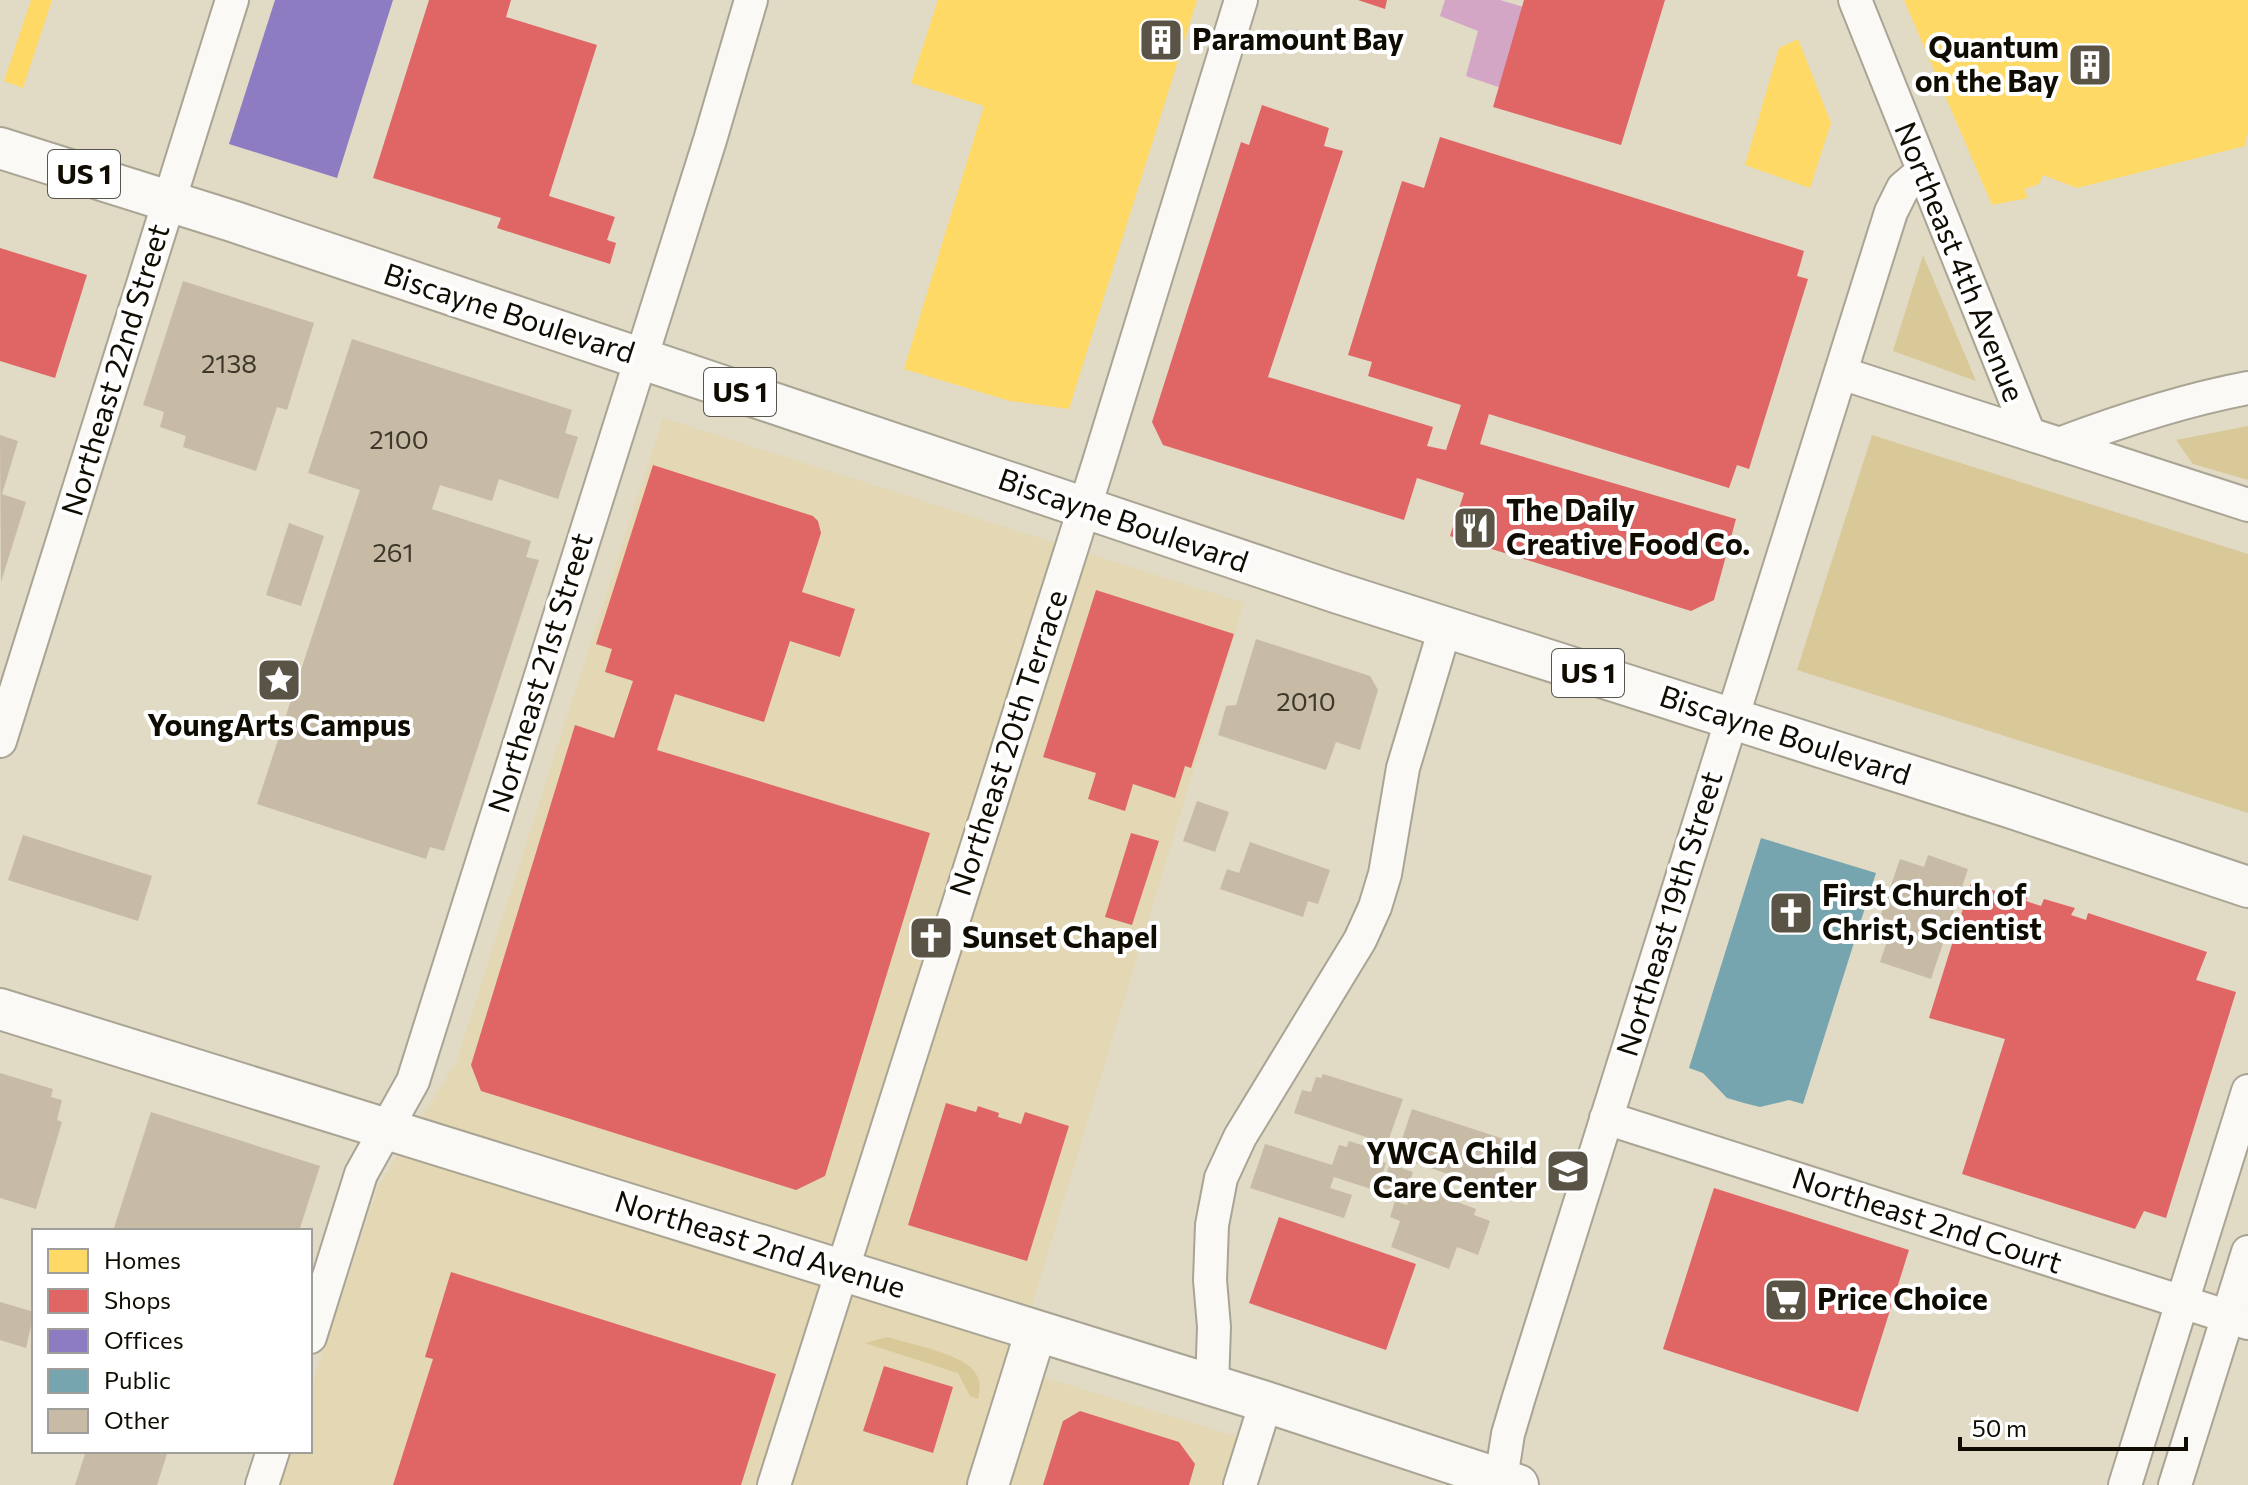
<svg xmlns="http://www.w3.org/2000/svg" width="2248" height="1485" viewBox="0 0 2248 1485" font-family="Commissioner,sans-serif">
  <rect width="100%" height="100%" fill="#e1dac5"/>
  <path fill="#e3d7b4" d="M663,418L1244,603L1013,1368L1239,1437L1222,1485H279L290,1451H310V1391L379,1185L456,1063Z"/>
  <path fill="#d9c898" d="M1923,255L1976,381L1893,351Z
    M2248,426V480L2193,464L2176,440Z
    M1872,435L2248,554V813L1797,670Z
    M887,1337C909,1344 966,1354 976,1374C981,1382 980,1390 978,1399L970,1396L958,1373L865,1343Z"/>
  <path fill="#d2a6c4" d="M1445,0H1500L1537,11L1513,92L1466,76L1478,31L1440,16Z"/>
  <path fill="#ffd966" d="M31,0H52L23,88L4,81Z
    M938,0H1197L1069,409L1010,401L904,369L984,106L911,83Z
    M1904,0H2248V131L2245,146L2077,188L2043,175L2039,184L2024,189L2028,198L1992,205Z
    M1798,39L1831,123L1810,188L1745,165L1779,48Z"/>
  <path fill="#e06666" d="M429,0H511L506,17L597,45L549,196L615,217L607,240L616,243L610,264L497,228L501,218L373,178Z
    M1358,0H1387L1385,9Z
    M1524,0H1665L1621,145L1493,107Z
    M1262,105L1329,128L1324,146L1343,151L1268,377L1433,427L1427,446L1446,450L1461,405L1368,376L1372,362L1348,355L1402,181L1424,188L1440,137L1804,251L1797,276L1808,279L1749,469L1737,465L1729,488L1489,414L1480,444L1736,519L1714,600L1691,611L1450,536L1464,493L1417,478L1404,520L1163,445L1152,422L1241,142L1249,145Z
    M0,248L87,275L55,378L0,361Z
    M653,465L813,516L818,521L821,533L802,592L855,609L840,657L790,641L764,722L675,694L657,750L930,833L825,1176L796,1190L481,1091L471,1065L575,725L614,738L633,681L605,672L612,649L596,644Z
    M1096,590L1234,634L1191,768L1185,766L1175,798L1133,784L1125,811L1088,799L1096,773L1043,757Z
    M1131,833L1159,841L1132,925L1105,917Z
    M1971,883L1998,892L2001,887L2028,894L2026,901L2041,906L2044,899L2075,908L2071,915L2086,920L2088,913L2207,952L2196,980L2236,992L2166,1218L2144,1211L2135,1229L1962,1174L2005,1039L1929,1018Z
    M946,1103L976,1112L978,1106L999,1113L998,1117L1021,1124L1025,1112L1069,1126L1027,1261L908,1225Z
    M1714,1188L1909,1250L1858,1412L1663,1349Z
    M1279,1217L1416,1264L1386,1350L1249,1303Z
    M451,1272L776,1374L741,1485H393L433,1359L425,1357Z
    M884,1366L953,1387L933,1453L863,1431Z
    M1080,1411L1179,1442L1195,1464L1189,1485H1043L1063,1421Z"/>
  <path fill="#8e7cc3" d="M275,0H393L337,178L229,144Z"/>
  <path fill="#76a5af" d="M1761,838L1876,873L1803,1104L1789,1100L1760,1107L1744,1103L1727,1098L1703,1073L1689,1068Z"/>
  <path fill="#c7bba5" d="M183,281L314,323L287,410L277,407L256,471L183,447L186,436L160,427L164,412L143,405Z
    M352,339L572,410L565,433L578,437L558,499L499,479L492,501L440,485L432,509L531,541L526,557L539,560L444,851L430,847L426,859L257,804L360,490L308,473Z
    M0,435L18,441L2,494L26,502L1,582Z
    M289,523L324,536L301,606L266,595Z
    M1256,639L1370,676L1378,690L1360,750L1336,742L1326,770L1218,735L1226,706L1236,705Z
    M1197,801L1229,812L1215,852L1183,841Z
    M23,835L152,876L138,921L8,880Z
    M1250,842L1330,870L1318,904L1308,901L1303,917L1220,889L1227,869L1239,873Z
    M1928,855L1968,869L1931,979L1880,962L1894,921L1880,917L1900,859L1924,867Z
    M0,1073L53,1089L51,1097L62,1100L57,1120L62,1122L36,1209L0,1198Z
    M1323,1074L1403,1099L1387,1144L1294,1113L1302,1090L1311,1092L1316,1077L1321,1078Z
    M1412,1109L1513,1142L1498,1190L1396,1157Z
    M151,1112L320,1166L299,1231H113Z
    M1349,1141L1371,1148L1369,1157L1386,1163L1377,1191L1334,1177L1330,1188L1352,1195L1344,1218L1250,1188L1265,1144L1332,1165L1339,1145L1347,1147Z
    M1390,1164L1413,1172L1405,1196L1381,1187Z
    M1421,1183L1457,1196L1455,1201L1476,1209L1474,1215L1490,1221L1478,1255L1457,1247L1449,1269L1391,1247L1400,1221L1390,1217L1395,1201L1407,1205L1409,1199L1414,1201Z
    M0,1302L34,1312L26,1348L0,1340Z
    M86,1451H168L157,1485H75Z"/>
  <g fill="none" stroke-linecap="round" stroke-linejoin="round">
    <g stroke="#a9a493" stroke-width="36">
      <path id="minor" d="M1855,0L2029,434
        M1841,373L2248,505
        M2059,444C2120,421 2184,400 2248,388
        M0,741L232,0
        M1606,1118L2248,1323
        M310,1337L361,1174L413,1081L710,140L751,0
        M1212,1386L1214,1327L1210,1280L1212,1225L1221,1178L1240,1137L1360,940L1375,907L1385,874L1403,768L1445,628
        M262,1485L273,1451
        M774,1485L1099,462L1241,0
        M1240,1485L1266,1402
        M1500,1485L1508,1434L1519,1397L1891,212L1903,188L1922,172
        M2125,1485L2248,1091
        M2175,1485L2248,1252"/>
    </g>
    <g stroke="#a9a493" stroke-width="44">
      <path id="major" d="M0,148L232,221L1338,593L2012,808L2248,887
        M0,1009L1266,1402L1518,1485
        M988,1485L1036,1331"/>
    </g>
    <use href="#minor" stroke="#faf9f6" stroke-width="32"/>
    <use href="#major" stroke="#faf9f6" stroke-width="40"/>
  </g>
  <defs>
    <g id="building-square" transform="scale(2.3)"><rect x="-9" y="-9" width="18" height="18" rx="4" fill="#595446" stroke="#fff"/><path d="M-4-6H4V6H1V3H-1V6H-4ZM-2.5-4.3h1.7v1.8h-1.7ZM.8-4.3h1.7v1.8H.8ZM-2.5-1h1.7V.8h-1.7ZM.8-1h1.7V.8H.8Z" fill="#fff"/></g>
    <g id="restaurant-square" transform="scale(2.3)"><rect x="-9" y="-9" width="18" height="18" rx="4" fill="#595446" stroke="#fff"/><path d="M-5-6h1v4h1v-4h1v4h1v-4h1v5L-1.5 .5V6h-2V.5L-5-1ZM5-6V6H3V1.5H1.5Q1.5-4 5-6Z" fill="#fff"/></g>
    <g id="sight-square" transform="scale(2.3)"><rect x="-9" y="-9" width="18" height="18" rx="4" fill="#595446" stroke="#fff"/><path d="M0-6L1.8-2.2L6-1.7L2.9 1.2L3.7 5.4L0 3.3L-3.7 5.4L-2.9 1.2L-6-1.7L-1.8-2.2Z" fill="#fff"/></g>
    <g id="church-square" transform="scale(2.3)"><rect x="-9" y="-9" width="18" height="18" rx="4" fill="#595446" stroke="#fff"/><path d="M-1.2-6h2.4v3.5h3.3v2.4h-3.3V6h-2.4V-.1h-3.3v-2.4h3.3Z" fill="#fff"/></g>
    <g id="school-square" transform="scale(2.3)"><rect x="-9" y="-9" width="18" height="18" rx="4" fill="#595446" stroke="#fff"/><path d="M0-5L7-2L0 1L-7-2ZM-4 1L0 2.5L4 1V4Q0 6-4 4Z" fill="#fff"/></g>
    <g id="supermarket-square" transform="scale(2.3)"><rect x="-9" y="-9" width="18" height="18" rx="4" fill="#595446" stroke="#fff"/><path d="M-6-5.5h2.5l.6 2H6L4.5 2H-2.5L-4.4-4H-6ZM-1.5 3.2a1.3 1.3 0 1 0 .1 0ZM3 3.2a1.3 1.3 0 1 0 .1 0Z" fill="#fff"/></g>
  </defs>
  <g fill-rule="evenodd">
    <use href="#building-square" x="1161" y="40"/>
    <use href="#building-square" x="2090" y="65"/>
    <use href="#restaurant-square" x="1475" y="528"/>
    <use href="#sight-square" x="279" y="680"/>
    <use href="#church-square" x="1791" y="913"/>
    <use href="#church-square" x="931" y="938"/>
    <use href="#school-square" x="1568" y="1171"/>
    <use href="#supermarket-square" x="1786" y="1300"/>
  </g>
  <g text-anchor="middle" stroke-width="8" stroke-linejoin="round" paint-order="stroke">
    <g font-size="26" fill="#3e382b">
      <text x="229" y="373">2138</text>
      <text x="399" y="449">2100</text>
      <text x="393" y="562">261</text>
      <text x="1306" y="711">2010</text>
    </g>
    <g fill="#fff" stroke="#58554e" stroke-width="2">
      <rect x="48" y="150" width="72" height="48" rx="6"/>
      <rect x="704" y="368" width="72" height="48" rx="6"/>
      <rect x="1552" y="649" width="72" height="48" rx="6"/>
    </g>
    <g font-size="28" font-weight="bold" fill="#100c02">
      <text x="84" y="184">US 1</text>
      <text x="740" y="402">US 1</text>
      <text x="1588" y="683">US 1</text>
    </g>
    <g font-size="30" font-weight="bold" fill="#100c02" stroke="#fff" text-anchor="start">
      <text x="1192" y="50">Paramount Bay</text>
      <text x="2059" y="58" text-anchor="end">Quantum<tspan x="2059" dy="34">on the Bay</tspan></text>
      <text x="1506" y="521">The Daily<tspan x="1506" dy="34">Creative Food Co.</tspan></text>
      <text x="279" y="736" text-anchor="middle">YoungArts Campus</text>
      <text x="1822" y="906">First Church of<tspan x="1822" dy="34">Christ, Scientist</tspan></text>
      <text x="962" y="948">Sunset Chapel</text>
      <text x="1537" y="1164" text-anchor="end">YWCA Child<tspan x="1537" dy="34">Care Center</tspan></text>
      <text x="1817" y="1310">Price Choice</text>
    </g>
    <g font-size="30" fill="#100c02" stroke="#fff">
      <text transform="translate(1959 262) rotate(68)" y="10">Northeast 4th Avenue</text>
      <text transform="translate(509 314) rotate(18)" y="10">Biscayne Boulevard</text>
      <text transform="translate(116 370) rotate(-73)" y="10">Northeast 22nd Street</text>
      <text transform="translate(1123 521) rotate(19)" y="10">Biscayne Boulevard</text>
      <text transform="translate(541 673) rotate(-73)" y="10">Northeast 21st Street</text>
      <text transform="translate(1785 736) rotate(18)" y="10">Biscayne Boulevard</text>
      <text transform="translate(1009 743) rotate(-72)" y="10">Northeast 20th Terrace</text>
      <text transform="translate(1670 914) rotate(-73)" y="10">Northeast 19th Street</text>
      <text transform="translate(1927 1221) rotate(18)" y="10">Northeast 2nd Court</text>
      <text transform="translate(760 1245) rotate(17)" y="10">Northeast 2nd Avenue</text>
    </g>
  </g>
  <rect x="32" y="1229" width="280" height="224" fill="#ffffff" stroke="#9f9e9a" stroke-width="2"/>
  <rect x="48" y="1249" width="40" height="24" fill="#ffd966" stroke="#9f9e9a" stroke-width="2"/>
  <text x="104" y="1269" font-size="24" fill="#100c02">Homes</text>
  <rect x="48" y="1289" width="40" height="24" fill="#e06666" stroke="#9f9e9a" stroke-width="2"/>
  <text x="104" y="1309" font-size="24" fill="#100c02">Shops</text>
  <rect x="48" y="1329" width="40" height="24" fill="#8e7cc3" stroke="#9f9e9a" stroke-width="2"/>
  <text x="104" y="1349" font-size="24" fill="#100c02">Offices</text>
  <rect x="48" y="1369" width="40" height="24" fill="#76a5af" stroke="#9f9e9a" stroke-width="2"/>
  <text x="104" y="1389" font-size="24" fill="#100c02">Public</text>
  <rect x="48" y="1409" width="40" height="24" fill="#c7bba5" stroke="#9f9e9a" stroke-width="2"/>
  <text x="104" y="1429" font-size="24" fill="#100c02">Other</text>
  <path d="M1960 1437v12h226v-12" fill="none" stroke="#100c02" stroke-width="4"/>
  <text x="1972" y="1437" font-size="24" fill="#100c02" stroke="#ffffff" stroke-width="6" paint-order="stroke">50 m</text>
</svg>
